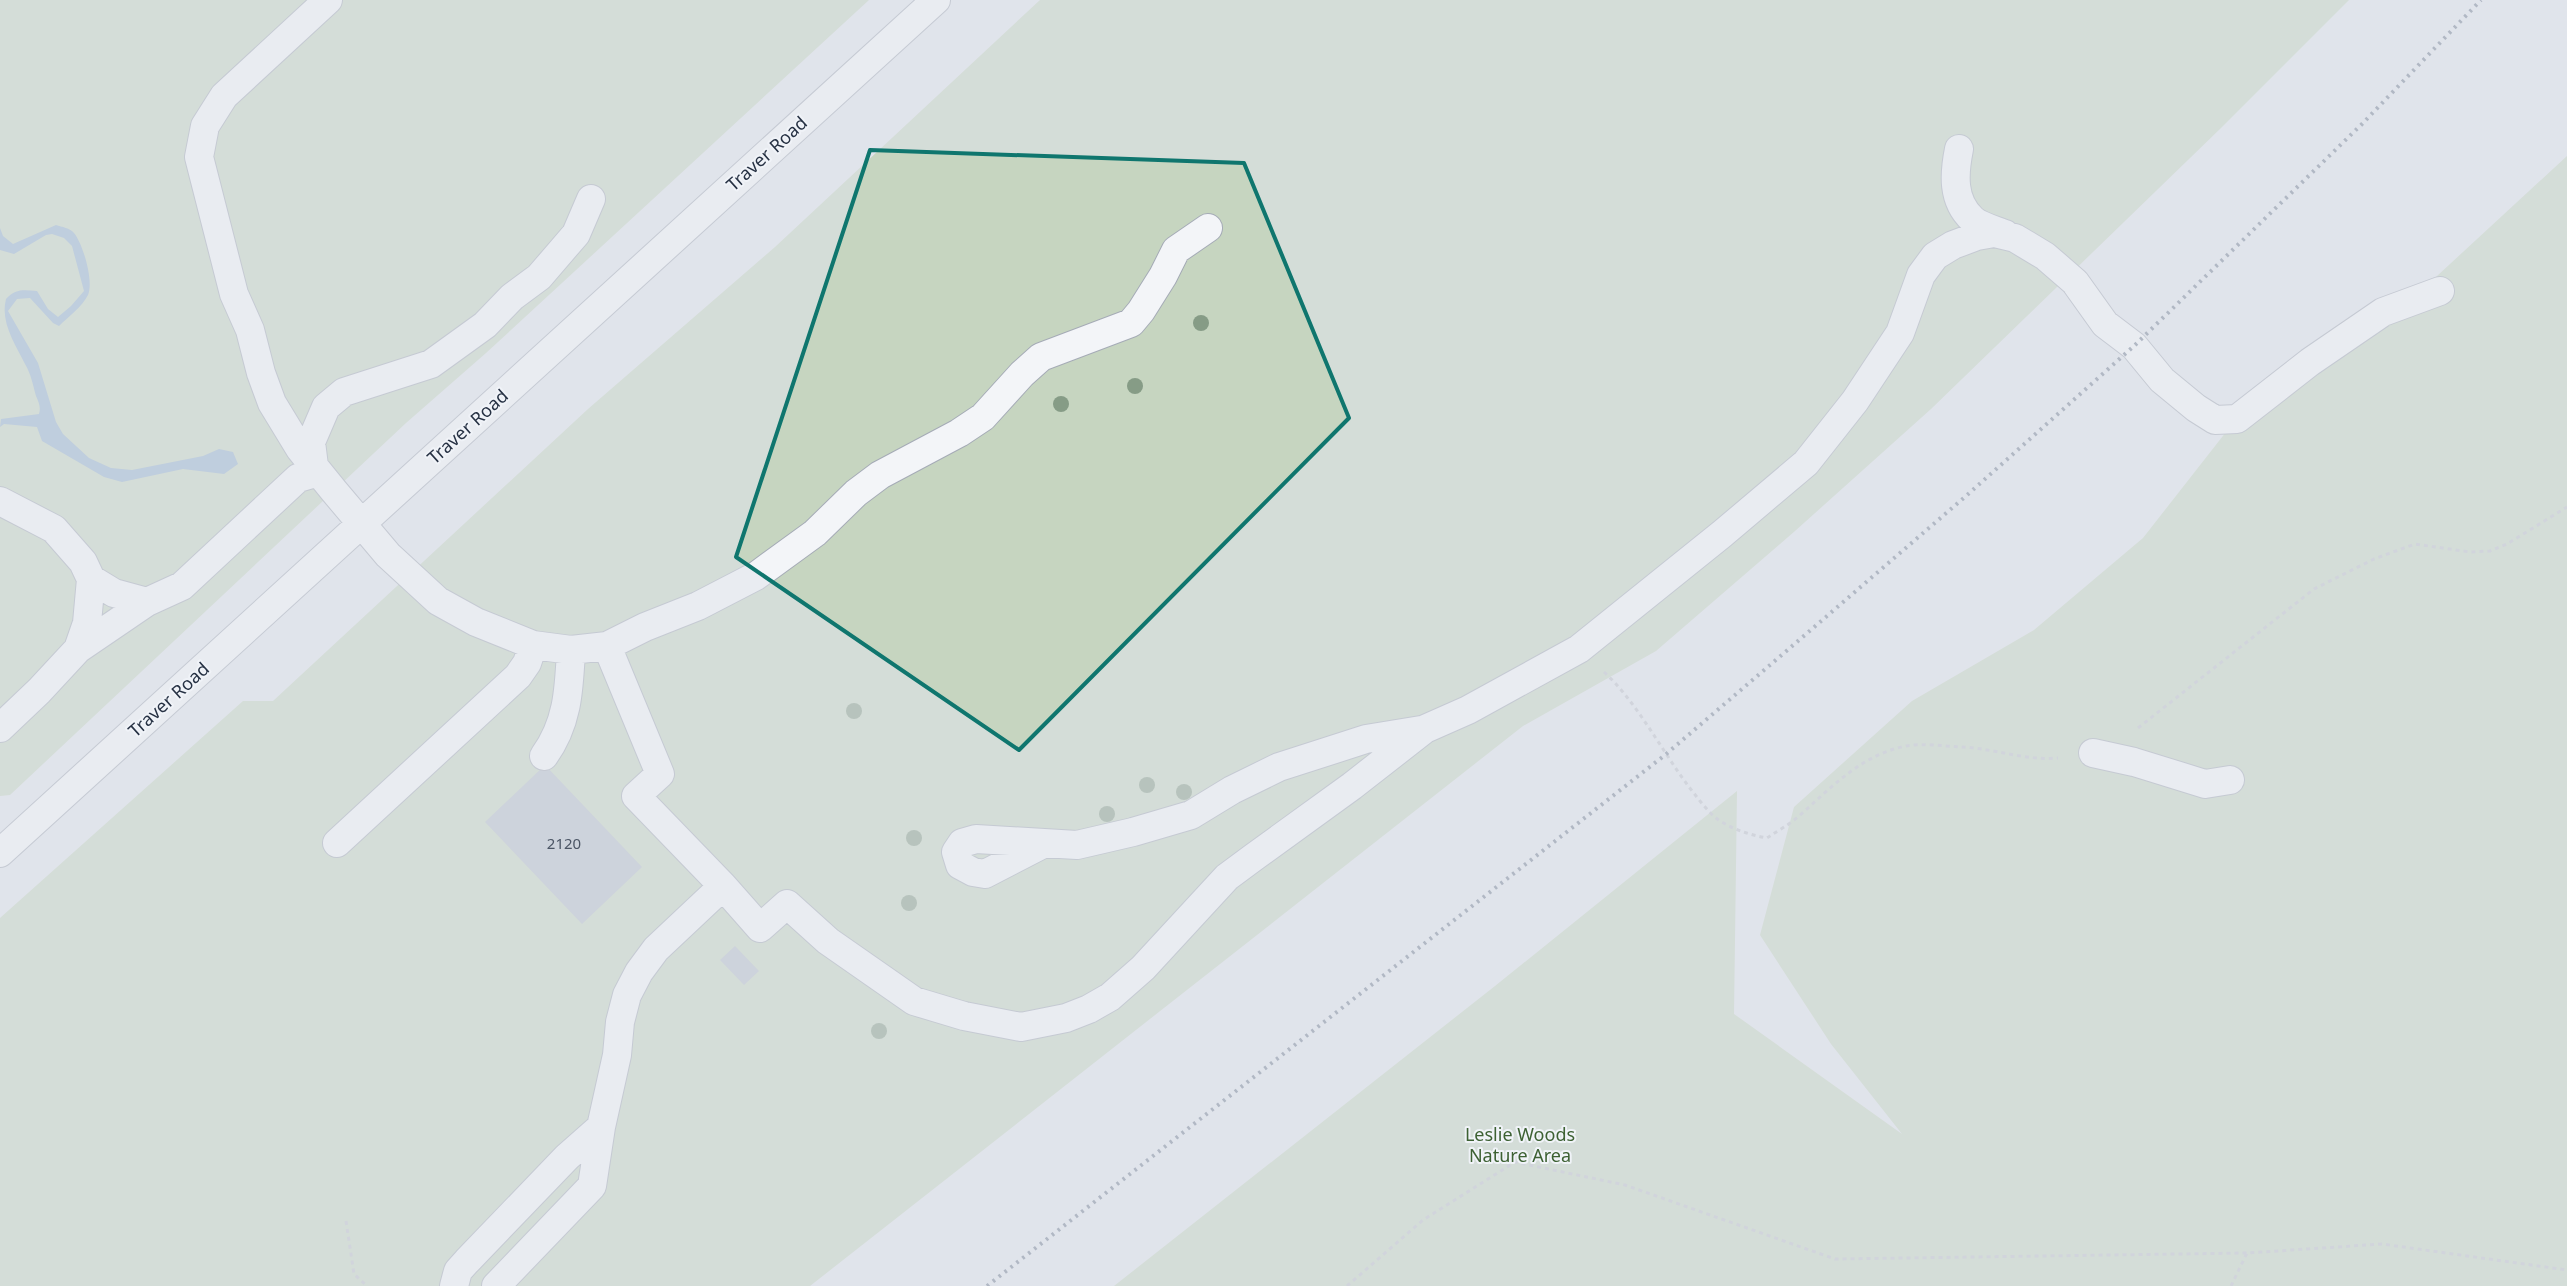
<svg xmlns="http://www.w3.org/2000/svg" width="2567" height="1286" viewBox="0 0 2567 1286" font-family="'Noto Sans',sans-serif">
  <rect width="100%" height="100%" fill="#e0e4eb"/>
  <path fill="#c6d5c0" d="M0,0H869L486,353L406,423L10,795L0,796Z
    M1040,0H2349L2221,128L1931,409L1795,531L1656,651L1523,726L810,1286H0V918L243,701H273L588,409L775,247Z
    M2567,156V1286H1114L1495,986L1737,791L1734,1014L1902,1134L1831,1044L1760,935L1794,807L1912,701L2034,630L2143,538L2226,432L2424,288Z"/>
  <path fill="#98b3ce" d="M56,225C62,227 70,228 74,233C83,244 94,281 88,295C82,307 69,316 59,326L53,323L30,298L17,299L8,311L38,363L56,422L63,434L89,458L111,468L132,470L203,456L219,449L233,452L238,464L224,474L183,469L122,482L104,477L42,441L37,427L4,424L0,427L1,419L39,414C41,407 39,403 36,396C33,385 31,374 25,364C15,344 0,322 6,299C15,288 25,290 37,291L48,309L58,317L71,306L84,291L72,246L64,238L52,234L46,235L14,254L0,250V228L3,236L13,244Z"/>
  <path fill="#b7bec9" d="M545,765L642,867L582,924L485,822Z
    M735,946L759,971L744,985L720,960Z"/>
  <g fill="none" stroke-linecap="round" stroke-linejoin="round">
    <g stroke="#a5abb6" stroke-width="30">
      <path id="minor" d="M328,0L224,96L205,126L199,157L234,294L250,330L261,373L272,403L300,449L334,491L388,555L438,601L476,622L533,645L571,650L607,646L645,627L698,606L756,576L815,533L856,493L880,475L959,433L983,417L1022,374L1041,357L1131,323L1141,311L1163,276L1176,250L1208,228
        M1959,149C1954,174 1952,200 1972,219C1979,226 1995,230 2005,234
        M314,466L311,442L326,407L344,392L431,364L485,325L512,297L539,277L576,234L591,199
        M0,501L54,529L83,562L91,579L114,593L147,602
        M78,649L87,623L91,579
        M0,728L39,691L78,649L147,602L182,586L298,478L315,473L321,476
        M2093,753L2134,762L2205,784L2230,780
        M544,756C568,723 569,689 571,650
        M337,843L518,676L527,663L533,645
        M1043,844L985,874L973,872L960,865L956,852L962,843L976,839L1077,845L1133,832L1191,815L1232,790L1279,767L1366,739L1421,730
        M0,853L936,0
        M723,886L760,928L787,904L828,941L914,1001L964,1016L1021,1027L1066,1018L1089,1009L1110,997L1143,968L1227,877L1254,857L1352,786L1425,729L1468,710L1579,649L1722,534L1806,463L1855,401L1900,333L1921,275L1935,256L1953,245L1977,236L1994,233L2015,238L2045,256L2075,282L2105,324L2134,346L2162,380L2196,408L2215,420L2237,419L2310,362L2383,312L2440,291
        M454,1286L458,1271L467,1261L567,1157L601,1127L617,1055L620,1022L627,995L639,972L656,949L723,886L636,796L660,774L607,646
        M496,1286L592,1186L601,1127"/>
    </g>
    <path stroke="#bec2c9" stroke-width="3" stroke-dasharray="4 4" stroke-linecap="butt" d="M1604,672C1636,701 1662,751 1689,787C1698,798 1708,813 1720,821C1735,830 1750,835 1767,838C1777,831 1789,825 1799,816C1832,787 1861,755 1906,746C1922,743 1943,746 1960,747C1993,748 2025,761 2058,758
      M2138,728L2314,589L2374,559L2415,544L2470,552L2490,551L2507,544L2567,507
      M346,1221L354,1274L367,1286
      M1347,1286L1423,1220L1515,1162L1625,1185L1835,1259L2247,1253
      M2231,1286L2247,1253L2382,1244L2567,1270"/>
    <use href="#minor" stroke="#f3f5f8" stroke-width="28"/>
    <path stroke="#788496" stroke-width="4" stroke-dasharray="2.5 5" stroke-linecap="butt" d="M987,1286L1665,755L1805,635L1966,496L2134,346L2362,124L2481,0"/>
  </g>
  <g fill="#869c86">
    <circle cx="1201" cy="323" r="8"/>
    <circle cx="1135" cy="386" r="8"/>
    <circle cx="1061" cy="404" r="8"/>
    <circle cx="854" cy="711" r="8"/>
    <circle cx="1147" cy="785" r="8"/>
    <circle cx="1184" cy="792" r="8"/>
    <circle cx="1107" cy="814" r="8"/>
    <circle cx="914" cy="838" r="8"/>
    <circle cx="909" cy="903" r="8"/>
    <circle cx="879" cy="1031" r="8"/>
  </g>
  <path d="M0 0H2567V1286H0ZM870,150L1244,163L1349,418L1019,750L736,557Z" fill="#e0e4eb" fill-opacity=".55" fill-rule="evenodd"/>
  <path fill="none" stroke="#0f766e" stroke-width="4" stroke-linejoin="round" d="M870,150L1244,163L1349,418L1019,750L736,557Z"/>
  <g text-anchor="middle" stroke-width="4" stroke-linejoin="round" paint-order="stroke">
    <g font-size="15" fill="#4b5565">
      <text x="564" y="849">2120</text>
    </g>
    <g font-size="18" fill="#273244" stroke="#f0f3f8">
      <text transform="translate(767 154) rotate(-42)" y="6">Traver Road</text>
      <text transform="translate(468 427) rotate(-42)" y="6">Traver Road</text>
      <text transform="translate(169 700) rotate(-42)" y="6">Traver Road</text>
    </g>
    <g font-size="18" fill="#3d6133" stroke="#f0f3f8">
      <text x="1520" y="1141">Leslie Woods<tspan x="1520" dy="21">Nature Area</tspan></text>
    </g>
  </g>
</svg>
